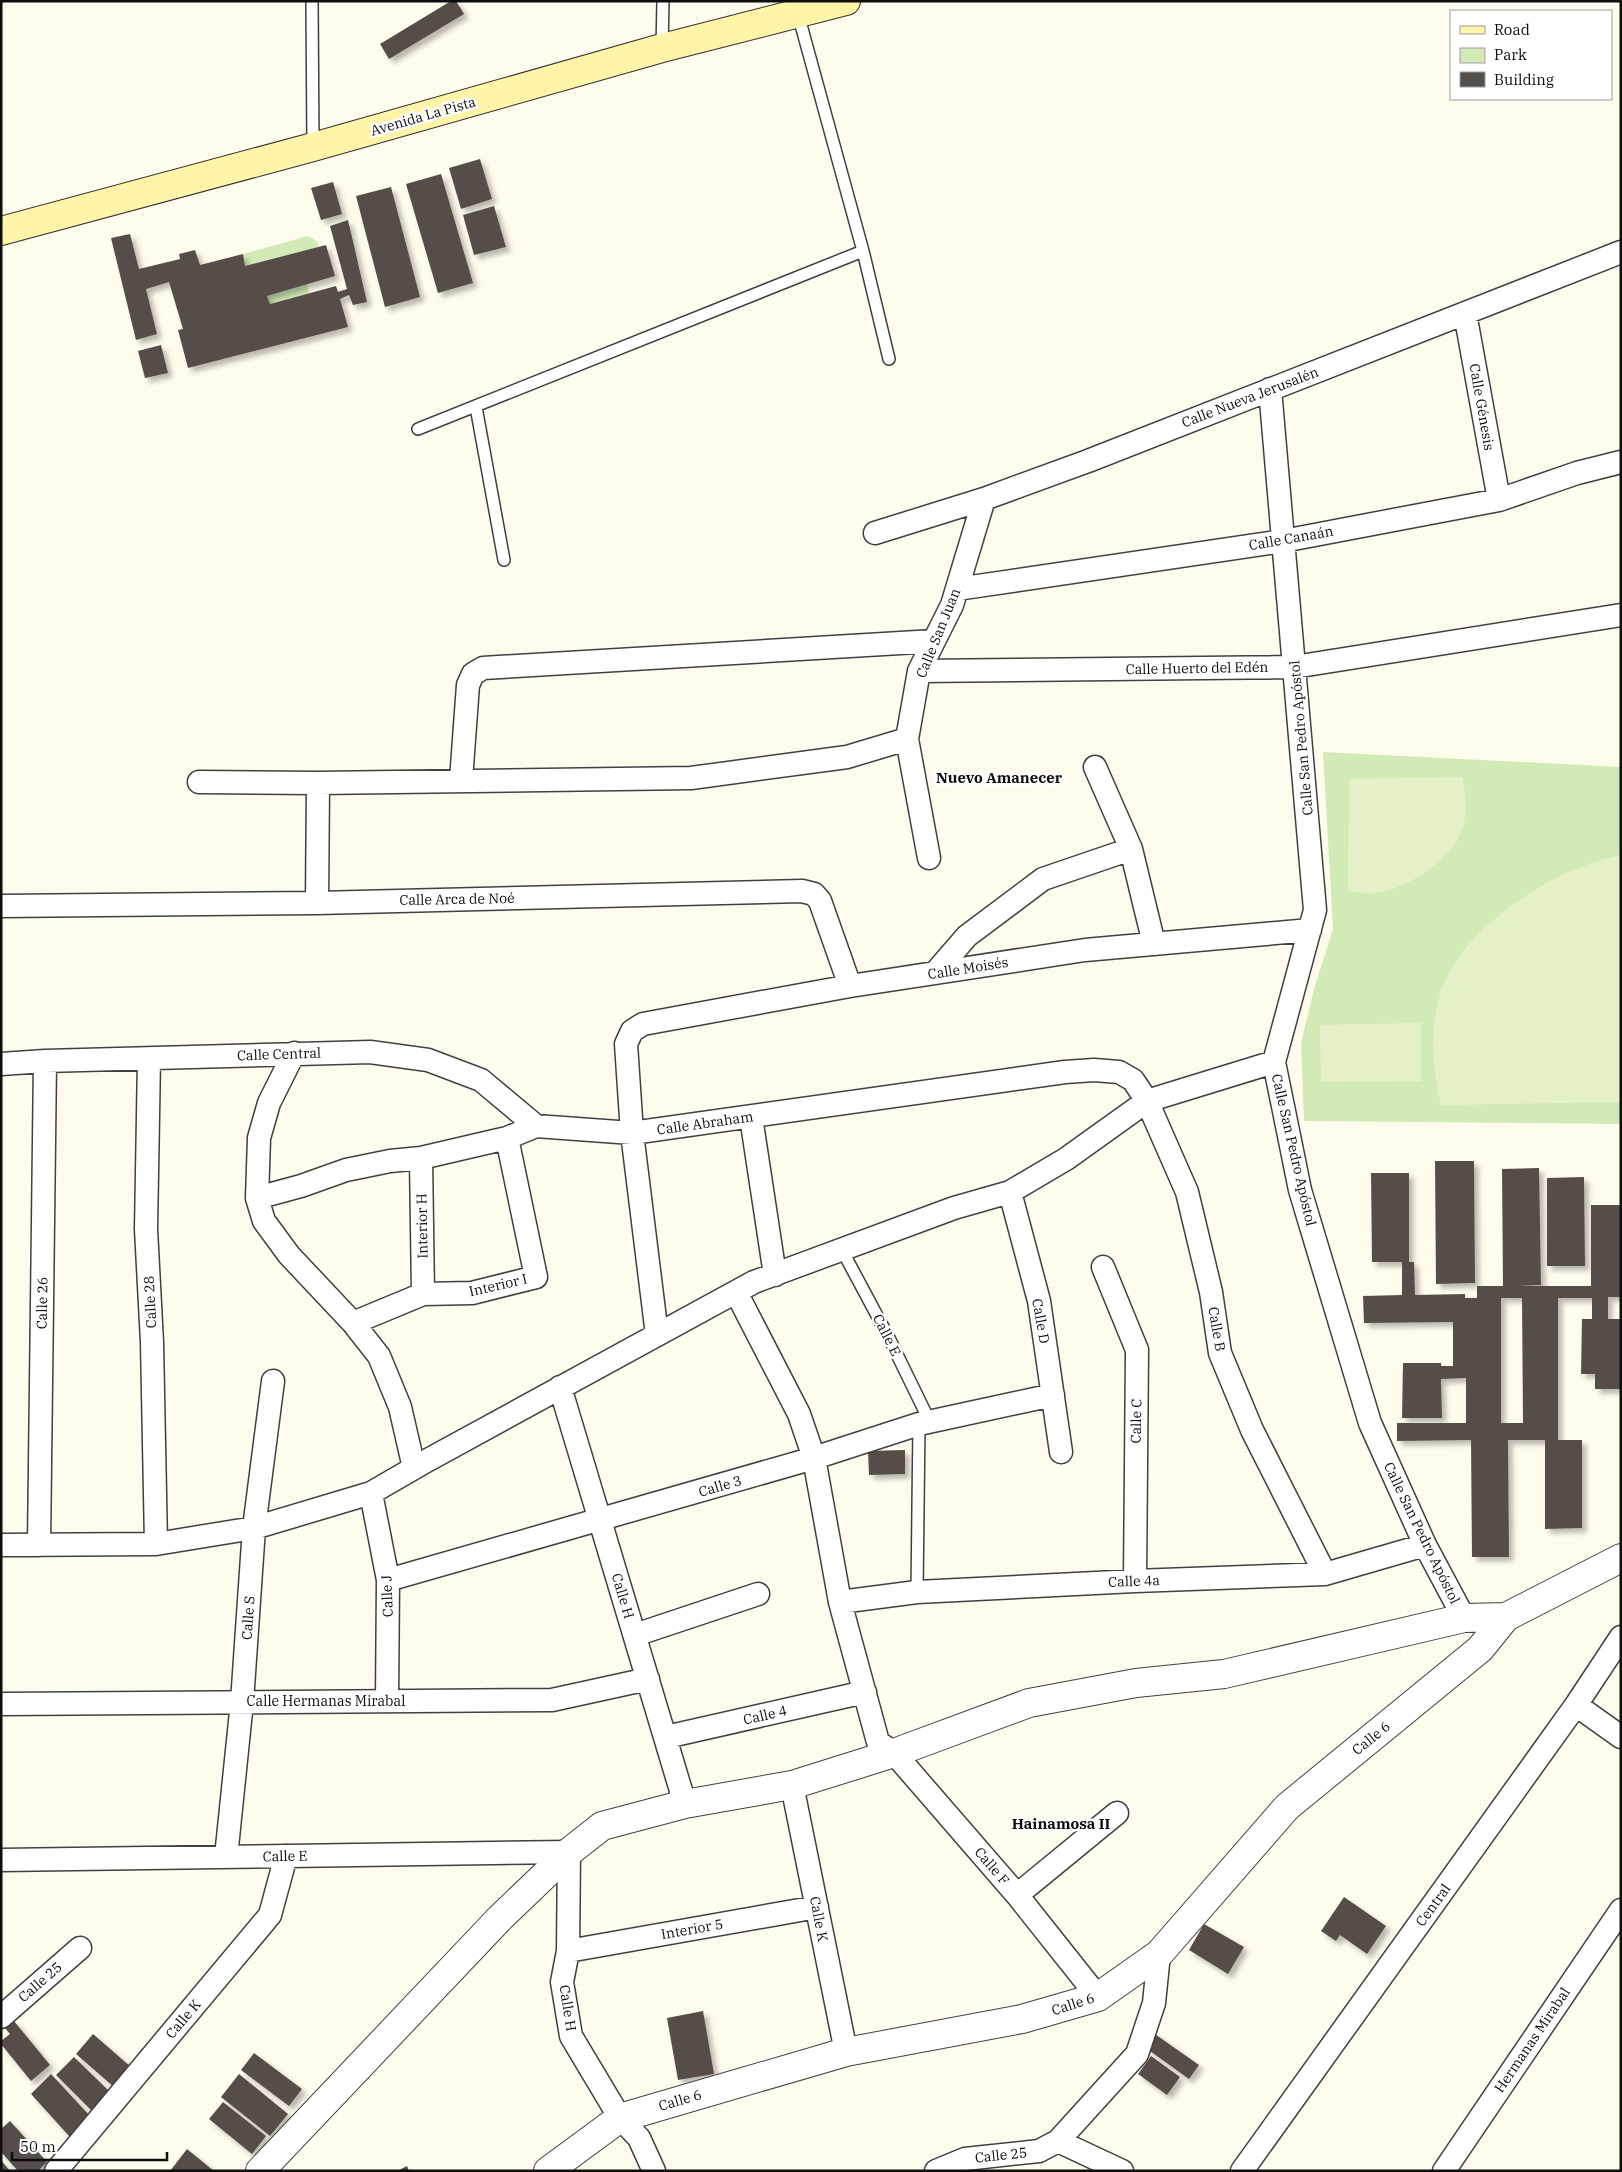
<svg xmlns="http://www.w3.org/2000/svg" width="1622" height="2172" viewBox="0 0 1622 2172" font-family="'IBM Plex Serif',serif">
  <defs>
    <filter id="shadow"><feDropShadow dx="4.5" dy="4.5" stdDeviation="2.5" flood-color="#0004"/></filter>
  </defs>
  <rect width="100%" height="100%" fill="#fffbed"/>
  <path fill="#d2ebb6" d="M308,236L318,242L319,247L245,266L243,254Z
    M307,283L309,294L270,304L267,296Z
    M1323,752L1621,767V1124L1304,1121L1301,1043L1314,989L1333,929Z"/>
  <path fill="#e4f1c8" d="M1462,777C1466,795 1468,813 1462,830C1452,860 1405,890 1375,893C1366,894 1357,892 1348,891L1349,779Z
    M1621,855V1102L1441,1105C1432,1067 1429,1027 1442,989C1462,927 1559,866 1621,855Z
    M1421,1023V1081L1321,1082L1320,1025Z"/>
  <path fill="#564e49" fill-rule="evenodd" filter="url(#shadow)" d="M451,1H456L464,14L389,59L380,44Z
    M480,159L492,199L461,209L449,168Z
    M441,174L473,283L438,293L406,184Z
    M333,182L342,214L321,220L311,188Z
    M391,187L420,297L385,307L356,196Z
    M494,206L506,247L474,255L463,215Z
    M348,220L367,302L353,305L349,295L340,299L348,327L188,368L178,330L183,329L169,282L146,289L157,334L136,340L111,238L130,234L139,269L180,259L179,254L195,250L200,265L243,254L245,266L326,245L335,276L267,296L270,304L336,286L338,292L347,289L330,226Z
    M161,345L168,373L145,378L138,351Z
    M1435,1161H1474L1475,1283L1436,1284Z
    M1539,1168L1541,1285L1517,1286H1591V1205H1621V1297H1608V1319H1621V1389H1595V1374H1581L1582,1319H1592V1298H1558V1440H1582V1528L1545,1529V1440H1508L1509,1557H1472L1471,1440L1397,1441V1423H1466V1378L1441,1379L1442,1418H1402L1403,1363H1441V1366H1453V1322L1364,1323L1363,1296L1402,1295V1262H1372L1371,1173H1409V1262H1414L1415,1295L1465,1294V1298H1477V1286H1503L1502,1169ZM1501,1298H1522L1523,1423H1501Z
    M1584,1177L1585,1266H1547V1178Z
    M905,1450V1474L869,1475L868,1451Z
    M1344,1897L1386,1926L1367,1954L1340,1935L1336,1941L1321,1931Z
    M1204,1924L1244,1947L1228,1974L1189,1950Z
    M703,2011L714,2074L678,2080L667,2018Z
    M14,2021L50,2065L31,2081L1,2044V2041L10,2034L5,2028Z
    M1152,2032L1199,2065L1189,2079L1143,2046Z
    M93,2034L131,2067L114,2087L76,2054Z
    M254,2053L302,2089L289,2106L241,2070Z
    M1151,2056L1180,2077L1167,2095L1138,2074Z
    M74,2057L109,2091L91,2110L56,2075Z
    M51,2074L91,2117L70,2137L31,2094Z
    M239,2074L288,2114L270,2136L221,2097Z
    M223,2102L266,2136L252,2154L209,2119Z
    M10,2121L47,2162L38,2171H18L1,2152V2129Z
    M187,2149L214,2171H170Z
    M1,2160L10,2171H1Z
    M407,2166L409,2171H397Z"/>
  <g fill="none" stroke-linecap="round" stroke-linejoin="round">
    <g stroke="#404040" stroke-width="14">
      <path id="service" d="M312,1L313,147
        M662,48L663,1
        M863,251L889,359
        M476,407L504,560
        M418,429L863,251L798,14
        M842,1250L889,1338L930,1422
        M917,1592L919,1424"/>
    </g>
    <g stroke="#404040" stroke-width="25">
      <path id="minor" d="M1465,313L1499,500
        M1270,389L1315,910L1274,1062L1300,1190L1370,1423L1425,1545L1464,1618
        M875,533L984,499L1088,461L1621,252
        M957,589L1283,541L1499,500L1577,473L1621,462
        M919,671L1294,667L1621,615
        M1095,767L1131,849L1154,944
        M461,780L468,685L473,674L483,668L934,641
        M199,782L318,783L317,903
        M318,783L691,778L847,757L907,739
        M929,858L907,739L919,671L952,605L984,499
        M1,906L317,903L802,891L814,894L820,901L850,986
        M935,973L967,936L1043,879L1131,849
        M294,1053L269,1103L259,1138L257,1198L264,1221L289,1255L353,1323L379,1356L400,1407L414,1468
        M149,1059L146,1229L152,1342L156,1544
        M1,1064L45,1061L370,1052L428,1060L481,1080L536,1126
        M751,1117L775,1275
        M421,1158L423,1294
        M1010,1192L1039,1301L1061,1452
        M257,1198L301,1186L346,1170L390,1161L421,1158L507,1138L536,1126L632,1133L1065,1072L1094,1070L1119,1072L1133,1080L1147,1101L1187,1192L1211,1292L1220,1353L1252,1430L1325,1574
        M1103,1267L1137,1350L1135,1581
        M736,1292L799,1414L814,1458L840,1602L878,1742L894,1753L1017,1895L1098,1997
        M353,1323L423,1294L472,1293L536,1277L507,1138
        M657,1335L632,1133L626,1044L632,1031L643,1024L850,986L1085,950L1310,930
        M560,1387L685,1804
        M371,1493L388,1580L387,1701
        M1,1545L156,1544L254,1528L371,1493L428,1460L754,1282L954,1208L1010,1192L1066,1159L1147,1101L1274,1062
        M39,1545L45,1061
        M388,1580L814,1458L919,1424L1053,1395
        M840,1602L917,1592L1135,1581L1325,1574L1425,1545
        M635,1635L758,1594
        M1,1704L552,1700L648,1679
        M1576,1705L1621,1737
        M666,1737L865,1692
        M792,1785L846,2052
        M226,1857L242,1702L254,1528L273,1381
        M1,1860L569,1852L568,1951L562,1982L571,2036L620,2118L639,2138L654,2171
        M1017,1895L1117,1813
        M568,1951L817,1907
        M1,2017L80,1948
        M1058,2141L1122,2171
        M56,2171L270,1915L286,1856
        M936,2171L965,2159L1039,2151L1058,2141L1137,2054L1154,2003L1159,1954
        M1242,2171L1576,1705L1621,1637
        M1444,2171L1621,1910"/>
    </g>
    <g stroke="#404040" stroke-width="30">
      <path id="tertiary" d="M260,2171L500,1918L569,1852L602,1826L685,1804L792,1785L894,1753L1029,1703L1136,1683L1224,1674L1464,1618L1506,1617L1621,1558
        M548,2171L620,2118L846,2052L1022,2019L1098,1997L1159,1954L1287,1807L1480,1649L1506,1617"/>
    </g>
    <g stroke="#2f2f2f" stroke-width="30">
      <path id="secondary" d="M1,231L313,147L662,48L846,1"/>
    </g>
    <use href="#service" stroke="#fff" stroke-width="11"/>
    <use href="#minor" stroke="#fff" stroke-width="22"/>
    <use href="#tertiary" stroke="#fff" stroke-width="28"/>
    <use href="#secondary" stroke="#fff4a8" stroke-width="28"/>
  </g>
  <g text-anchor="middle" stroke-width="5" stroke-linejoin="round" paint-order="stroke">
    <g font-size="14" fill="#0d0d0d" stroke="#fff">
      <text transform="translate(423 116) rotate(-16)" y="5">Avenida La Pista</text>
      <text transform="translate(1250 397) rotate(-21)" y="5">Calle Nueva Jerusalén</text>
      <text transform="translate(1482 407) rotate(80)" y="5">Calle Génesis</text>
      <text transform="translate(1291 538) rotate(-10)" y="5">Calle Canaán</text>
      <text transform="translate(938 633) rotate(-68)" y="5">Calle San Juan</text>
      <text transform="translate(1197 668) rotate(-1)" y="5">Calle Huerto del Edén</text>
      <text transform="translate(1301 738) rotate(-95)" y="5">Calle San Pedro Apóstol</text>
      <text transform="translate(457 899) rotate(-1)" y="5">Calle Arca de Noé</text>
      <text transform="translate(968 968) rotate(-9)" y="5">Calle Moisés</text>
      <text transform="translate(279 1054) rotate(-2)" y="5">Calle Central</text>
      <text transform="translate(705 1123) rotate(-8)" y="5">Calle Abraham</text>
      <text transform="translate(1294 1150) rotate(77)" y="5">Calle San Pedro Apóstol</text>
      <text transform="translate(422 1226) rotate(-91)" y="5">Interior H</text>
      <text transform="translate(498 1285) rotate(-13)" y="5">Interior I</text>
      <text transform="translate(150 1302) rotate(-93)" y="5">Calle 28</text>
      <text transform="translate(42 1303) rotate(-89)" y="5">Calle 26</text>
      <text transform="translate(1041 1321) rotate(80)" y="5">Calle D</text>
      <text transform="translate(1217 1329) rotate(80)" y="5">Calle B</text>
      <text transform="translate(887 1335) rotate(63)" y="5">Calle E</text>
      <text transform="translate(1136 1421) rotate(-89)" y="5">Calle C</text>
      <text transform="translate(720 1486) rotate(-16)" y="5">Calle 3</text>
      <text transform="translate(1422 1533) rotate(64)" y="5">Calle San Pedro Apóstol</text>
      <text transform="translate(1134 1581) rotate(-2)" y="5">Calle 4a</text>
      <text transform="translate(387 1596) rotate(-92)" y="5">Calle J</text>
      <text transform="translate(623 1596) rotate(73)" y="5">Calle H</text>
      <text transform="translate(248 1618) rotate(-86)" y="5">Calle S</text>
      <text x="326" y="1706">Calle Hermanas Mirabal</text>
      <text transform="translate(765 1715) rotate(-13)" y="5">Calle 4</text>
      <text transform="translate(1371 1738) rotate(-39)" y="5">Calle 6</text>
      <text transform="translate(285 1856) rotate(-1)" y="5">Calle E</text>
      <text transform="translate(992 1866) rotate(49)" y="5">Calle F</text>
      <text transform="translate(1433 1905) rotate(-54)" y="5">Central</text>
      <text transform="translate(819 1919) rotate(79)" y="5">Calle K</text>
      <text transform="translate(692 1929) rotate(-10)" y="5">Interior 5</text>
      <text transform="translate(40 1982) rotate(-41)" y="5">Calle 25</text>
      <text transform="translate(1073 2004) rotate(-18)" y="5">Calle 6</text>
      <text transform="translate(568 2008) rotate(81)" y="5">Calle H</text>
      <text transform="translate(183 2019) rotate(-50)" y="5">Calle K</text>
      <text transform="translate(1532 2040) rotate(-56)" y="5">Hermanas Mirabal</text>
      <text transform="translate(680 2100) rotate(-16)" y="5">Calle 6</text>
      <text transform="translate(1001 2155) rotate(-6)" y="5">Calle 25</text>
    </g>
    <g font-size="15" font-weight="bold" fill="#0d0d0d" stroke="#fff">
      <text x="999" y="783">Nuevo Amanecer</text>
      <text x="1061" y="1829">Hainamosa II</text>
    </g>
  </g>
  <rect width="1622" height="2172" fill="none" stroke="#0d0d0d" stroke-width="5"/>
  <rect x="1450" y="10" width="162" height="90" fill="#ffffff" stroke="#9e9e9e"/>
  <rect x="1460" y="26" width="25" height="8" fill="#fff4a8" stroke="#9e9e9e"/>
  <text x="1494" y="35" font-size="15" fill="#0d0d0d">Road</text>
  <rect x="1460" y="48" width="25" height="15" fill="#d2ebb6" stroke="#9e9e9e"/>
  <text x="1494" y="60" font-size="15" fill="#0d0d0d">Park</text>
  <rect x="1460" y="72" width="25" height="15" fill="#564e49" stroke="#9e9e9e"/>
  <text x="1494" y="85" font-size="15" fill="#0d0d0d">Building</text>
  <path d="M12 2152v8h155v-8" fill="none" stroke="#0d0d0d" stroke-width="2.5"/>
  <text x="20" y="2152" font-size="15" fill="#0d0d0d" stroke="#ffffff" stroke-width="4" paint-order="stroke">50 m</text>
</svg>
